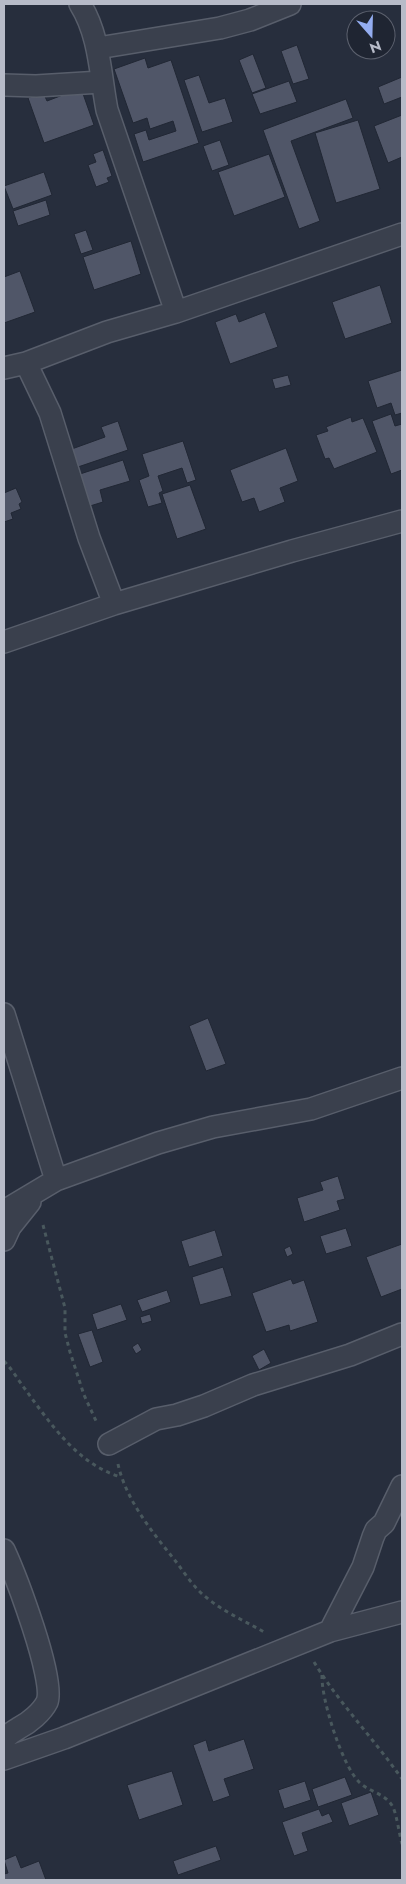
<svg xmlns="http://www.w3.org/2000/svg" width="406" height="1884" viewBox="0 0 406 1884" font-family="Jost,sans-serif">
  <rect width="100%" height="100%" fill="#272e3d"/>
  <path fill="#505668" stroke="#212734" d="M297,45L309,79L293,84L281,51Z
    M253,54L266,88L252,93L239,60Z
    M145,58L148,68L171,60L199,143L143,162L134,134L146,130L149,140L176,131L173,121L150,129L147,118L133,123L114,69Z
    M199,75L209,103L225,98L233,122L202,132L184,80Z
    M402,77V97L384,104L378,87Z
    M289,81L297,102L260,114L252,94Z
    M81,88L94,125L44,143L28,98L43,92L47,101Z
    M346,99L353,118L291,141L320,221L299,229L263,130Z
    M402,115V157L388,163L374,126Z
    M358,120L380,189L336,203L315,133Z
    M220,140L229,165L212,171L203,146Z
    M103,150L112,176L107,178L109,182L96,187L88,165L96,162L93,154Z
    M269,154L285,197L234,216L218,172Z
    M44,172L52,195L13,209L4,186Z
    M46,200L50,215L18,226L13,211Z
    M86,230L93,250L81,254L74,234Z
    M131,241L141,274L94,290L83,257Z
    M20,271L35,312L4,323V277Z
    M380,285L392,323L345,339L332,302Z
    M265,312L278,347L230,364L215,322L236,314L239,322Z
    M402,370V413L395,415L391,403L377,408L368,381Z
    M288,375L291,385L275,389L272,379Z
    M391,414L395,426L402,424V470L391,474L372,421Z
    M351,417L352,422L363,418L377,452L334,469L329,458L325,459L316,435L328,431L326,427Z
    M118,421L128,450L75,468L69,450L105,437L101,427Z
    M183,441L196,480L187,483L182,468L158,476L163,491L159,493L162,503L148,507L139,480L149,476L142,454Z
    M286,448L298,481L280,488L285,502L259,512L254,498L242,502L230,470Z
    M123,460L130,481L100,490L103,502L90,506L80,474Z
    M190,485L206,529L177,539L162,494Z
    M16,488L22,502L19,504L21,509L11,513L13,519L4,522V493Z
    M208,1018L226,1064L206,1071L189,1026Z
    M338,1176L345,1199L337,1201L340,1210L304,1222L297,1198L323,1190L320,1182Z
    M346,1228L352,1246L326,1254L320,1236Z
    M215,1230L223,1256L189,1267L181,1241Z
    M402,1244V1289L381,1297L366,1257Z
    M290,1246L293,1254L287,1257L284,1249Z
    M223,1267L232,1296L200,1305L192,1277Z
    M291,1279L293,1284L304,1280L318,1322L290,1331L289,1325L266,1332L252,1293Z
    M167,1290L171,1302L142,1312L137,1300Z
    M121,1304L127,1320L97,1330L92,1314Z
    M150,1314L152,1321L142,1324L140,1317Z
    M92,1330L103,1362L90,1367L78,1334Z
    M138,1343L142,1350L136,1354L132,1347Z
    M264,1349L271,1363L259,1370L252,1356Z
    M244,1739L254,1769L224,1779L230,1796L213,1802L193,1745L206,1740L209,1751Z
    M172,1771L183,1805L139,1820L127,1785Z
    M345,1777L352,1795L318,1807L312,1789Z
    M305,1781L311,1800L284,1809L278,1790Z
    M371,1792L379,1815L349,1826L341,1803Z
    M319,1809L322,1816L329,1813L333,1822L302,1833L308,1851L294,1856L282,1822Z
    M216,1846L221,1860L178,1875L173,1861Z
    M16,1855L21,1868L39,1861L46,1880H4V1874L8,1873L4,1860Z"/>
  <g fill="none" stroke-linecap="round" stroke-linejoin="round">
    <g stroke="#585e6b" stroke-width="24">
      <path id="minor" d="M80,4C100,36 100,74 107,110L176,312
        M98,48L220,28L250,20L290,4
        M4,85L36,86L101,82
        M26,363L50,413L89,538L114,604
        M4,368L26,363L107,332L176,312L402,234
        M4,642L114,604L292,551L402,521
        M4,1014L56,1180
        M4,1211L56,1180L158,1143L213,1127L311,1109L402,1078
        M4,1240L10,1227L30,1202
        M109,1444L156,1419L177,1415L204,1406L253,1385L350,1355L402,1334
        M4,1550C15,1574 56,1680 47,1702C42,1712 29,1723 19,1728C13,1732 8,1734 4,1740
        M330,1631L363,1567L373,1537L376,1530L384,1523L402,1486
        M4,1759L64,1738L330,1631L402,1612"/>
    </g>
    <path stroke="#49585d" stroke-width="3" stroke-dasharray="4 4" stroke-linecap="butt" d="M43,1225L65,1308V1333L70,1352L84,1395L97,1423
      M4,1361C12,1369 18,1380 25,1389C50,1423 78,1465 121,1477
      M118,1464C126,1501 154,1534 177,1563C186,1575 195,1589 207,1598C224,1612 245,1621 264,1632
      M314,1662C339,1703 374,1739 402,1779
      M322,1675C321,1699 342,1765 359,1782C369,1792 385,1793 393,1807C397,1816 399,1833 402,1844"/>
    <use href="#minor" stroke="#3a404d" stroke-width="21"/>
  </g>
  <rect width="406" height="1884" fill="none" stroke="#b7bbc8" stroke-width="10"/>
  <g transform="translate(371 35) rotate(160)"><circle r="24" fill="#1f2532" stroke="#5c616e"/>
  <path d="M0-4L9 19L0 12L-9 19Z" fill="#94adf0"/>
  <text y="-8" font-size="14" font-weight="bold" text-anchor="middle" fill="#b7bbc8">N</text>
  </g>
</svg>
